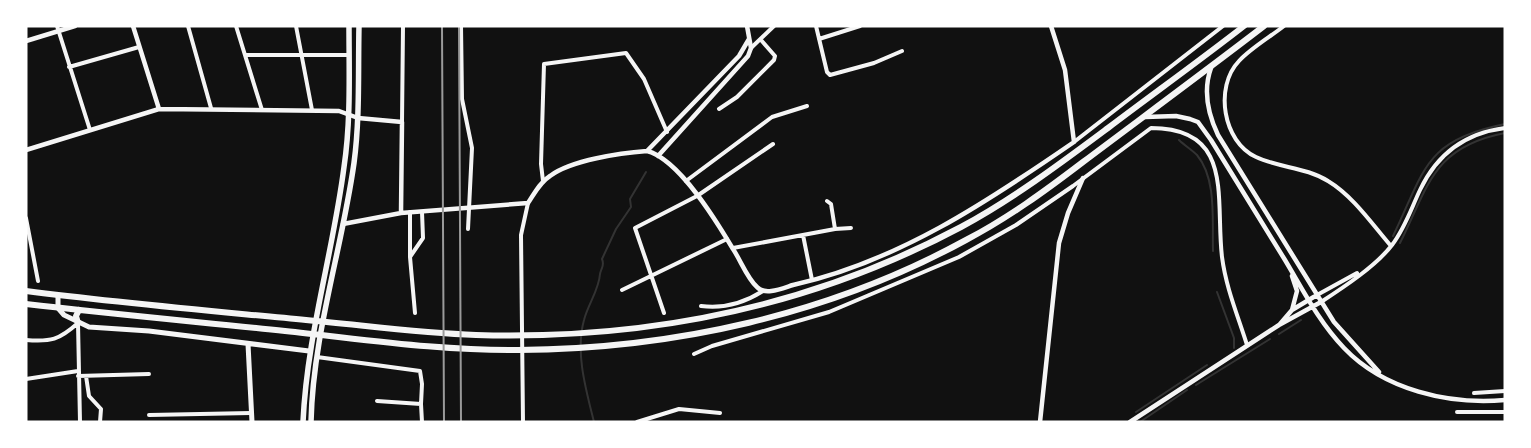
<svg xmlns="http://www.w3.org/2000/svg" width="1531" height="448" viewBox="0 0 1531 448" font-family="Ubuntu,sans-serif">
  <rect width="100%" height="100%" fill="#111"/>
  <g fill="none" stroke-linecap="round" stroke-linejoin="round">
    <path stroke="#333" stroke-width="2" d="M1179,140C1184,145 1192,150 1197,155C1217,179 1212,221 1213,251
      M1393,236C1425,170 1424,140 1505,124
      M1400,243C1429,185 1433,147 1505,133
      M1217,292L1234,338V348
      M1279,334L1301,320
      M1196,385L1270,339
      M1136,412L1207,365
      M594,422C586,390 575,352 584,320C588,304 599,290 600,274C601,268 605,266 602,259L616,229L631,207L630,199L646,172
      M1140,422L1187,390"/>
    <path stroke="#f5f5f5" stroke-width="4" d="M57,26L90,130
      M188,26L211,108
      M236,26L262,110
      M296,26L312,110
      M461,26L462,99L472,148L468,229
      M816,26L827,72L830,75L874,63L902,51
      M1284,26C1270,37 1251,48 1239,61C1214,87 1223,142 1256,157C1279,168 1306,167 1328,181C1353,196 1372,224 1391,246
      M819,39L860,26
      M751,48L774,26
      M245,55H349
      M69,67L139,47
      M719,109L737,97L774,60L775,56L761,40
      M402,122L403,26
      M1074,142L1223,26
      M543,181L541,164L544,64L626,53L644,79L667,132
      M686,181L772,117L807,106
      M827,201L831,204L835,229
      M410,212V257
      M26,218L38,281
      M803,235L812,280
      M733,248L835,229L851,228
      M622,290L727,239
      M1317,295L1357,273
      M1321,302C1344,287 1376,266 1392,245C1405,228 1411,209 1420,190C1437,154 1465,133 1505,128
      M701,306C723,309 744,303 763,291
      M415,313L410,257L423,238L422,212
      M664,313L635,228L697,196L773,144
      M78,323L80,422
      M26,340C51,342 59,340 78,323
      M694,354L712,346L829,312L959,257L1016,225L1073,186L1151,128C1235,128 1215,199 1222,257C1226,288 1238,316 1247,345
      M317,357L420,371L422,384L421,404L377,401
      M78,376L149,374
      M86,376L89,396L101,409L100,422
      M26,379L78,371
      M1474,393L1505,391
      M421,404L422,422
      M1457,412H1505
      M149,415L251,413
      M523,422L521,235L528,203
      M637,422L679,409L720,413"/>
    <path stroke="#f5f5f5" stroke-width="4.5" d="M133,26L159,109
      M26,41L75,26
      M1211,68C1203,90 1208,114 1218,135L1334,322L1379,372
      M1145,117L1176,116L1190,119L1198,122L1211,140C1236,180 1260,220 1285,260C1303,290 1319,322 1344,348C1384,390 1449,405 1505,400
      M26,150L159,109L339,111L358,118L402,122L401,213L528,203C534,194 540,182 550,176C571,160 621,153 647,151C679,159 717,222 733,249C741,261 747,278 757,287C765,296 783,288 793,285C897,262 987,202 1074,142L1065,70L1051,26
      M647,151L739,56L749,39
      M658,156L748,56L751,48L747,26
      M343,224L401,213
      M1292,310L1297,291L1292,276
      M1280,324L1292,310L1317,295
      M1040,422L1059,243L1068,213L1083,178
      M1130,422L1279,325L1321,302"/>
    <path stroke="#f5f5f5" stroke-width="5" d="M58,295V308L64,315L89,327L149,331L309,351
      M248,344L252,422"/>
    <path stroke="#f5f5f5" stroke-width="5.5" d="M303,422C307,335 333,253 344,167C351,120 349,73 349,26
      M311,422C313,334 342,249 354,163C360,118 358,72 359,26"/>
    <path stroke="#f5f5f5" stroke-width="6" d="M26,291C119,303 213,311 306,320C362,325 419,333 476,335C646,340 811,307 961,227C1013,199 1061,163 1108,128C1153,94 1199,61 1244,26
      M26,304C112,314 199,322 285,331C362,339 440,351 518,350C673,349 829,315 966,240C1008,218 1045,191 1083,162C1143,117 1204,72 1264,26
      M78,323L76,316L79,310"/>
    <path stroke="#9a9a9a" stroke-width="2" d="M442,26L444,422
      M459,26L461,422"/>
  </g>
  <rect width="1531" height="448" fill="none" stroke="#ffffff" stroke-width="55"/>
</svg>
